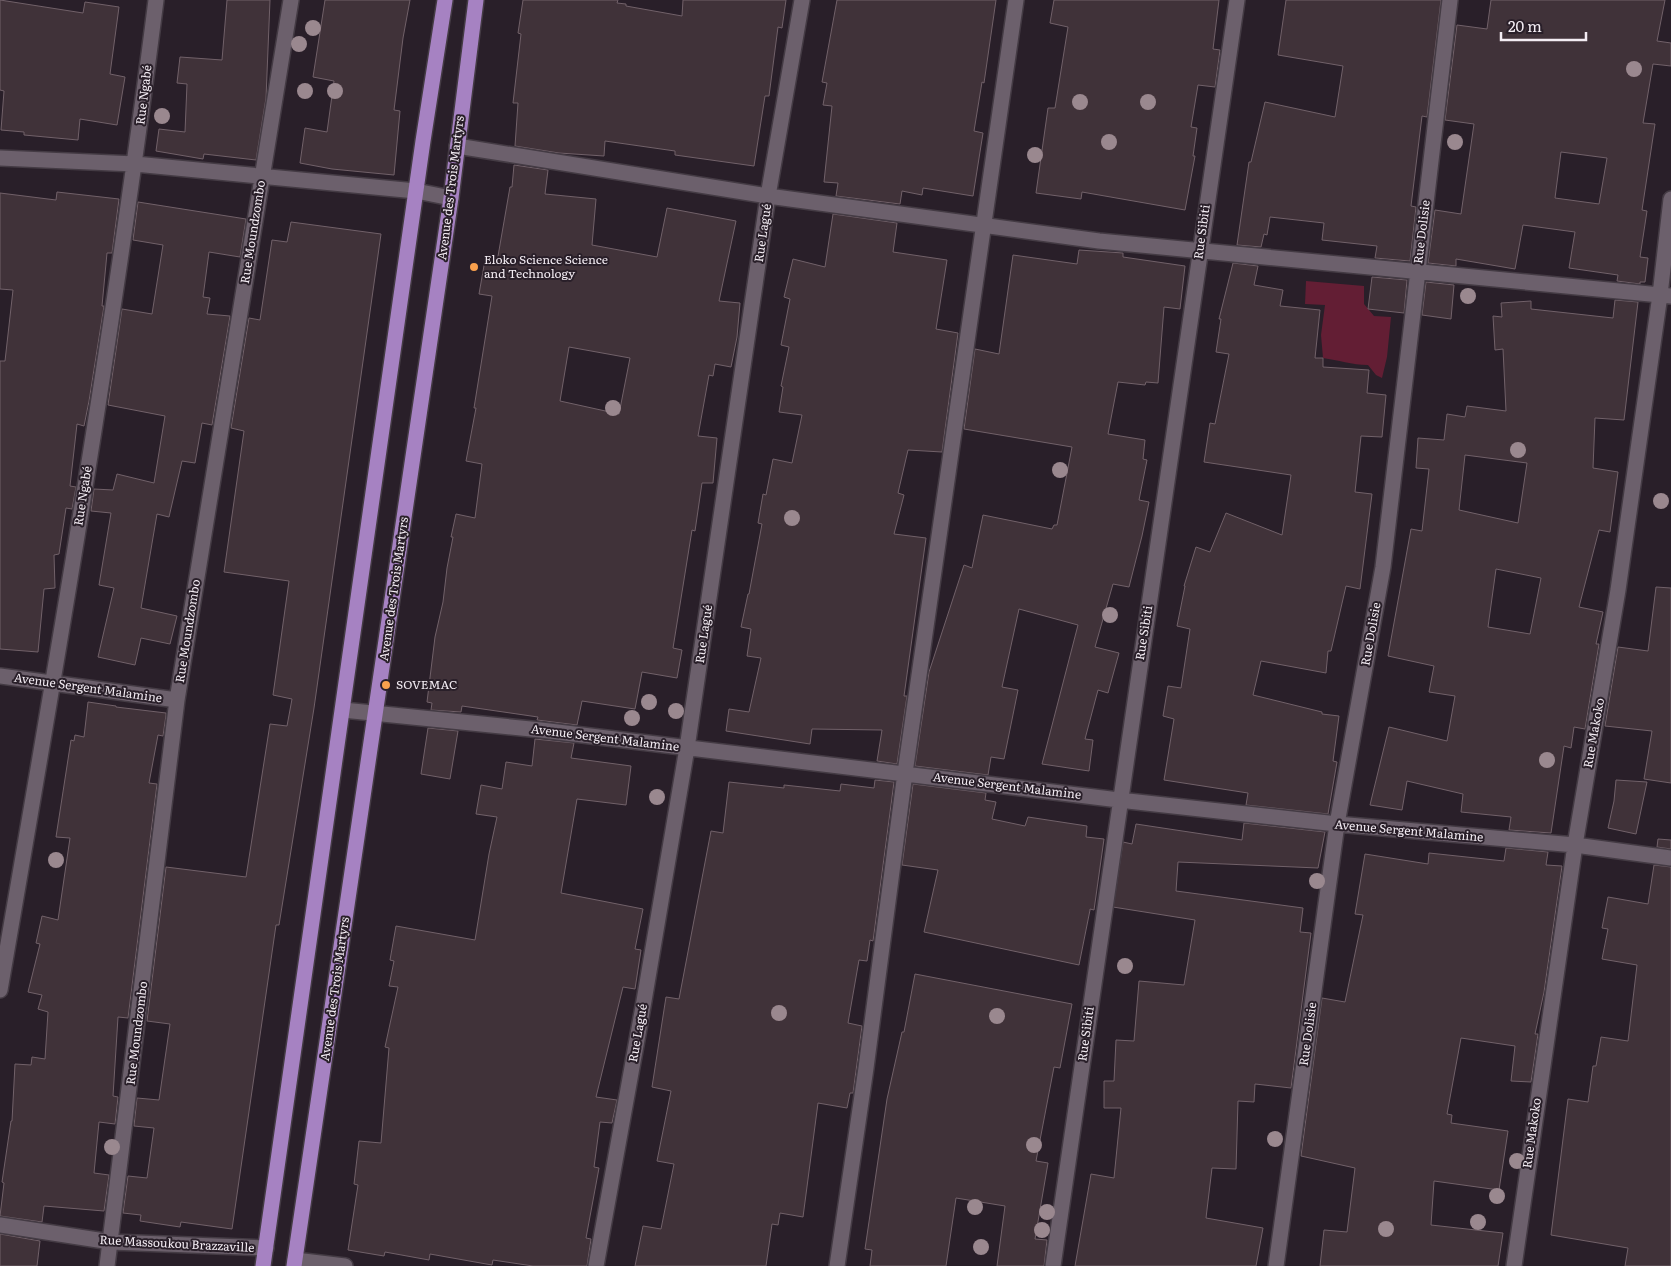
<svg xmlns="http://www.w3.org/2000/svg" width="1671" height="1266" viewBox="0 0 1671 1266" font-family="Literata,serif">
  <rect width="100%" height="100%" fill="#291f29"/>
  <path fill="#631e34" d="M1306,281L1364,286V304L1374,316L1391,317L1387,357L1382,378L1376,375L1368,365C1352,365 1338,360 1323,358L1321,335L1325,305L1305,304Z"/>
  <path fill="#403239" stroke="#716169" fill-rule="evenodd" d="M0,0L83,13L85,2L119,7L110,74L125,77L117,125L80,119L78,140L24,135V132L1,130L4,91L0,90Z
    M227,0H270L266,98L256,160L204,154L203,159L156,151L159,129L185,132L187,84L177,83L180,57L222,60Z
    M325,0H410L403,38L394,110L400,111L394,175L332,169L300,163L305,128L327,132L334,81L313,77Z
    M523,0H618L617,3L626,4V6L682,16L683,0H786L782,28L778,27L769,96H765L754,166L675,155V151L605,141L604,156L559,153L515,146L518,103H513L521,34L518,33Z
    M837,0H996L984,83L982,82L974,131L983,133L973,196L923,188L922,195L902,191L900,204L836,196L838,183L824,182L832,106L823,105L827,83L822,82Z
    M1054,0H1219L1213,49L1220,50L1215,87L1198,85L1191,127L1197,128L1193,156H1195L1185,210L1082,192L1081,199L1036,193L1048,108H1055L1068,27L1050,23Z
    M1286,0H1441L1427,117L1422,116L1411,206L1416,207L1410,261L1375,258L1377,246L1322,240L1324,223L1270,217L1267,235L1264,234L1261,247L1237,245L1249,162H1251L1265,102L1335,117L1343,66L1278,55Z
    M1491,0H1665L1657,41L1671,43V66L1653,64L1643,123L1655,124L1642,210L1647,211L1640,257L1648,258L1645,282H1640V284L1617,281L1618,275L1569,268L1575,232L1523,225L1515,269L1456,259V266L1428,263L1435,210L1461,214L1474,124L1445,120L1457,25L1487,29ZM1561,152L1607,158L1599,204L1555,198Z
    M514,165L548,170L545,194L596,199L592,245L657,257L667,208L736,221L719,301L740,303L737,337L731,367L715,364L713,376L709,375L698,436L717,438L713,483H702L695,531L692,530L673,648L682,650L677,678L642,672L635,709L582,701L577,725L537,720L538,717L462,706L461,712L431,710L432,703L427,702L435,637L443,602L447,568L453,537H451L456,514L475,518L482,464L466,461L476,408H474L492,296L479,294L485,260L497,262L510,187H512ZM569,347L630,358L619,414L560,401Z
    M57,192L119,199L112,253H107L102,306H104L89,401L84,426L77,424L70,486L76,487L72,509L66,508L59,554L54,555L55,588L44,589L38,652L0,649V361H5L13,290L0,289V193L56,200Z
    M138,202L246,219L240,257L209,252L203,297L210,298L207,314L230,316L212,425L202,423L195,463L182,461L169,517L157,514L141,608L177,616L170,644L141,638L135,665L98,657L114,588L99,585L111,513L91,511L94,489L113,490L117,474L154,483L165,416L108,405L122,309L152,314L163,245L133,240Z
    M833,214L897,223L893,252L947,260L936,329L958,333L942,452L908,450L898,493L904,495L894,534L926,538L904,696H907L897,764L877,761L882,730L812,729L810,744L726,731L729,709L749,712L761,658L747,656L751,629L741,627L748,594H749L762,524L758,523L763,494L766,495L773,459L792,463L802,415L779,412L783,387L781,386L789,347L781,345L790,299L784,297L793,259L825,267Z
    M291,222L381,234L314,708L279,925H276L232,1229L181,1222L180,1227L140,1221L141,1215L123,1213L128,1176L147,1178L154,1128L134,1126L137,1098L159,1100L170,1024L147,1021L166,867L246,877L270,724L287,726L292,699L273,695L289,581L224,572L244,431L231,428L249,318L260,320L272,240L287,242Z
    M1079,250L1123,253V257L1185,266L1180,309L1164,307L1158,383L1146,382L1145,385L1118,382L1108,434L1145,440L1143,459L1147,460L1139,500L1149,502L1142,536L1129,587L1113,584L1095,647L1119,653L1108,693L1098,690L1085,739L1093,740L1089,771L1042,764L1078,625L1019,609L1002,687L1018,690L1004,759L991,757L988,775L915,766L929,672L964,565L972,568L983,515L1052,529L1054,525H1057L1072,447L964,429L975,349L999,354L1013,255L1077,264Z
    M1233,263L1258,266L1254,285L1283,290L1280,306L1320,310L1315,358H1323V367L1369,370L1367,393L1386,395L1382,437L1361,436L1355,492L1372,494L1360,589L1346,586L1331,651H1328L1326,673L1261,661L1253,695L1322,712V714L1339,716L1333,761L1337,762L1328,814L1246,805L1248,793L1164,780L1174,719L1163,716L1168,686L1181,688L1190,629L1177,626L1185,586H1184L1196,547L1210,552L1226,513L1282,535L1291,475L1204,462L1210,423L1215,424L1229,354L1216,352L1221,319H1219Z
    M1372,277L1407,280L1404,313L1368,309Z
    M1426,282L1454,285L1451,319L1422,315Z
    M1615,300L1638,302L1624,420L1595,418L1593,468L1618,472L1610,532L1599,530L1579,607L1603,612L1596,644H1599L1585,729L1574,727L1571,748L1564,746L1551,833L1509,830L1511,817L1461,812L1463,794L1407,781L1402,810L1370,805L1389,727L1447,741L1455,696L1429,692L1434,666L1388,656L1411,529L1422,531L1429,469L1416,468L1418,438L1444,440L1447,414L1465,417L1467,406L1506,411L1503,349L1495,350L1493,316L1502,317L1501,303L1531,301V309L1613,318ZM1465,455L1527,463L1518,523L1459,510ZM1496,569L1541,578L1530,634L1488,627Z
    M1656,587L1671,588V783L1644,779L1652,731L1605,726L1618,647L1648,651Z
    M88,702L116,706V707L166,713V715L163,736L158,735L149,783L157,784L128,1018L118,1017L113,1096L118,1097L115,1124L99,1122L94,1173L109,1175L104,1211L44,1206L42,1222L0,1216L4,1183L2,1182L11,1121H12L15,1064L31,1065L32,1057L45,1059L48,1012L38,1009L42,995L28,992L40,944L36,943L42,916L58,920L70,838L56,837L71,740L74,741L75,735L84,737Z
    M428,728L458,731L450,779L421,774Z
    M535,739L574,743L571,758L631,766L626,805L577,799L561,893L643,909L635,949L641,950L635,989L623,987L596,1097L617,1100L612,1123L600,1122L594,1167L599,1168L586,1238L591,1239L587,1266H533L493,1260L492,1265L430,1254L429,1260L385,1252L384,1256L348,1250L358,1185L354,1184L359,1141L381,1143L389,1048L385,1047L398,987L389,986L394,961L390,960L396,926L475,940L489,854L497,817L476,814L481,785L502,789L506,762L532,766Z
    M875,780L894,782L873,941L870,940L867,961L859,960L848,1023L862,1026L853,1093H850L847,1108L818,1103L803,1217L780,1213L778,1225L772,1224L766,1266H635L643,1226L661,1229L674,1164L657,1161L671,1091L652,1087L666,997L679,999L711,831L723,833L729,782L784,788V785L840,791L841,784L874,788Z
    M1616,780L1647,782L1636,834L1608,828L1614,801Z
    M913,784L986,793L985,800L996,802L992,819L1025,826L1028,817L1087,826L1086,837L1104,839L1094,910L1090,909V910L1079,965L924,932L938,870L902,865Z
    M1244,823L1325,832L1318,868L1178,862L1176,891L1303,908L1300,932L1311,933L1291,1088L1255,1084L1254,1102L1238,1101L1236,1169L1212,1168L1206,1218L1263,1228L1256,1266H1075L1091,1174L1114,1178L1121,1108H1104V1081H1114L1116,1040L1134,1041L1139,981L1184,985L1195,920L1113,907L1123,842L1132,844L1136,824L1242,840Z
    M1658,839L1671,840V849L1657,847Z
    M1506,848L1548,852L1546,865L1562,866L1544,992L1535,1034H1538L1531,1082L1511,1081L1515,1046L1461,1038L1447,1114L1452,1115L1451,1123L1508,1131L1499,1190L1434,1181L1431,1225L1503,1233L1498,1266H1320L1324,1230L1347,1232L1355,1168L1301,1156L1322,998L1345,1002L1363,915L1355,914L1365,854L1428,864L1429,853L1504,861Z
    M1654,865L1671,867V1266H1625L1628,1248L1551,1235L1568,1099L1588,1102L1593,1066H1596L1601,1037L1628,1041L1637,965L1602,959L1608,929L1602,928L1608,897L1648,904Z
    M915,974L1072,1004L1060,1068L1054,1067L1036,1161L1048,1163L1035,1239L1047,1240L1044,1266H997L1005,1206L956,1198L946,1266H870L872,1250L865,1249L887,1099L902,1032H904Z
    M0,1234L40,1241L37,1266H0Z"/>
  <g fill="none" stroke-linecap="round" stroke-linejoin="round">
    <g stroke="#443b44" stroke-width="18">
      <path id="street" d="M457,146L768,196L1099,241L1671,296
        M0,158L135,164L416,191L451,198
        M0,676L177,700
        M343,710L541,730L1119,800L1337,824L1575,845L1671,858
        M0,990C57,661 114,331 156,0
        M0,1225L111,1242L266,1248
        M295,1260L345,1266
        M107,1266L177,700L291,0
        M596,1266L644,1001L687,748L768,196L802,0
        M837,1266L866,1068L905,773L1016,0
        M1053,1266C1112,844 1174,422 1237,0
        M1276,1266L1337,824L1383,567L1450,0
        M1514,1266L1575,845L1618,590L1660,295L1671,199"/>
    </g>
    <g stroke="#443b44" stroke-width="18">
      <path id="primary" d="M263,1266L423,141L445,0
        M294,1266L451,198L476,0"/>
    </g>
    <use href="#street" stroke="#6c606c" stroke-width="15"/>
    <use href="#primary" stroke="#a682c2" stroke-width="15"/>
  </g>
  <g fill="#9a888f">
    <circle cx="313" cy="28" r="8"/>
    <circle cx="299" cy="44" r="8"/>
    <circle cx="1634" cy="69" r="8"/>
    <circle cx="305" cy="91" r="8"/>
    <circle cx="335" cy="91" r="8"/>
    <circle cx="1080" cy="102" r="8"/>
    <circle cx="1148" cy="102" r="8"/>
    <circle cx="162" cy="116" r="8"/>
    <circle cx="1109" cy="142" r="8"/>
    <circle cx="1455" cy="142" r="8"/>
    <circle cx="1035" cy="155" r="8"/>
    <circle cx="1468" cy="296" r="8"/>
    <circle cx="613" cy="408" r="8"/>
    <circle cx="1518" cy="450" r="8"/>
    <circle cx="1060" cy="470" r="8"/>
    <circle cx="1661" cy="501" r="8"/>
    <circle cx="792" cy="518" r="8"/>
    <circle cx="1110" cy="615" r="8"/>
    <circle cx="649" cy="702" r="8"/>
    <circle cx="676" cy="711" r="8"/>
    <circle cx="632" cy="718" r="8"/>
    <circle cx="1547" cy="760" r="8"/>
    <circle cx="657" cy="797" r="8"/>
    <circle cx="56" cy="860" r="8"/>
    <circle cx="1317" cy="881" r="8"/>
    <circle cx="1125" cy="966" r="8"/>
    <circle cx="779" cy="1013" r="8"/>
    <circle cx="997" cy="1016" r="8"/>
    <circle cx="1275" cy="1139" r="8"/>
    <circle cx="1034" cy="1145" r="8"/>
    <circle cx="112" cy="1147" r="8"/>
    <circle cx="1517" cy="1161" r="8"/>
    <circle cx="1497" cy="1196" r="8"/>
    <circle cx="975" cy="1207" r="8"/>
    <circle cx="1047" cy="1212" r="8"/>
    <circle cx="1478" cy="1222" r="8"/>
    <circle cx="1386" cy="1229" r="8"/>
    <circle cx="1042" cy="1230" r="8"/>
    <circle cx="981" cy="1247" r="8"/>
  </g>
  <g fill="#f9a04d" stroke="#291f29" stroke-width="2">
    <circle cx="474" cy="267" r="5"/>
    <circle cx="386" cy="685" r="5"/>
  </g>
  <g text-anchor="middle" stroke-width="4" stroke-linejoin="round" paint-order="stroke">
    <g font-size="12" fill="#f3ecf3" stroke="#291f29">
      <text transform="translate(144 95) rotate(-83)" y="4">Rue Ngabé</text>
      <text transform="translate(451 188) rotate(-83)" y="4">Avenue des Trois Martyrs</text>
      <text transform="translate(253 232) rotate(-81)" y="4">Rue Moundzombo</text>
      <text transform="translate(1202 232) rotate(-82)" y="4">Rue Sibiti</text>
      <text transform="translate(1422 232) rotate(-83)" y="4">Rue Dolisie</text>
      <text transform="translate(763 233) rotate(-82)" y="4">Rue Lagué</text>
      <text transform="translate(83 496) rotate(-81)" y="4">Rue Ngabé</text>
      <text transform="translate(394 589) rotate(-82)" y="4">Avenue des Trois Martyrs</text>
      <text transform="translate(188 631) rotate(-81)" y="4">Rue Moundzombo</text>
      <text transform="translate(1144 633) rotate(-81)" y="4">Rue Sibiti</text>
      <text transform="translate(704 634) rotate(-82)" y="4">Rue Lagué</text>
      <text transform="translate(1371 634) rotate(-80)" y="4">Rue Dolisie</text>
      <text transform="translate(88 688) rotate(8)" y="4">Avenue Sergent Malamine</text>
      <text transform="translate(1594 733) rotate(-80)" y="4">Rue Makoko</text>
      <text transform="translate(605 738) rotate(7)" y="4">Avenue Sergent Malamine</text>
      <text transform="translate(1007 786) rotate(7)" y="4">Avenue Sergent Malamine</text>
      <text transform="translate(1409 831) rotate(5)" y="4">Avenue Sergent Malamine</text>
      <text transform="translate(335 989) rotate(-82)" y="4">Avenue des Trois Martyrs</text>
      <text transform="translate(137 1033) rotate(-83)" y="4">Rue Moundzombo</text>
      <text transform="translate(638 1033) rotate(-80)" y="4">Rue Lagué</text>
      <text transform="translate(1086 1034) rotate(-82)" y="4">Rue Sibiti</text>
      <text transform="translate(1308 1034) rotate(-82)" y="4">Rue Dolisie</text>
      <text transform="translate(1532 1133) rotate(-82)" y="4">Rue Makoko</text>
      <text transform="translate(177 1244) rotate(3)" y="4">Rue Massoukou Brazzaville</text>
    </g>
    <g font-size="12" fill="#f3ecf3" stroke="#291f29" text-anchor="start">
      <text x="484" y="264">Eloko Science Science<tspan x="484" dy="14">and Technology</tspan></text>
      <text x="396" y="689">SOVEMAC</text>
    </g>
  </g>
  <path d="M1501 32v8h85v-8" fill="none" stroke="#f3ecf3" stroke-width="2.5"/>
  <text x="1508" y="32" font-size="15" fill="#f3ecf3" stroke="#291f29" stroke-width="4" paint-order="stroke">20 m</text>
</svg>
